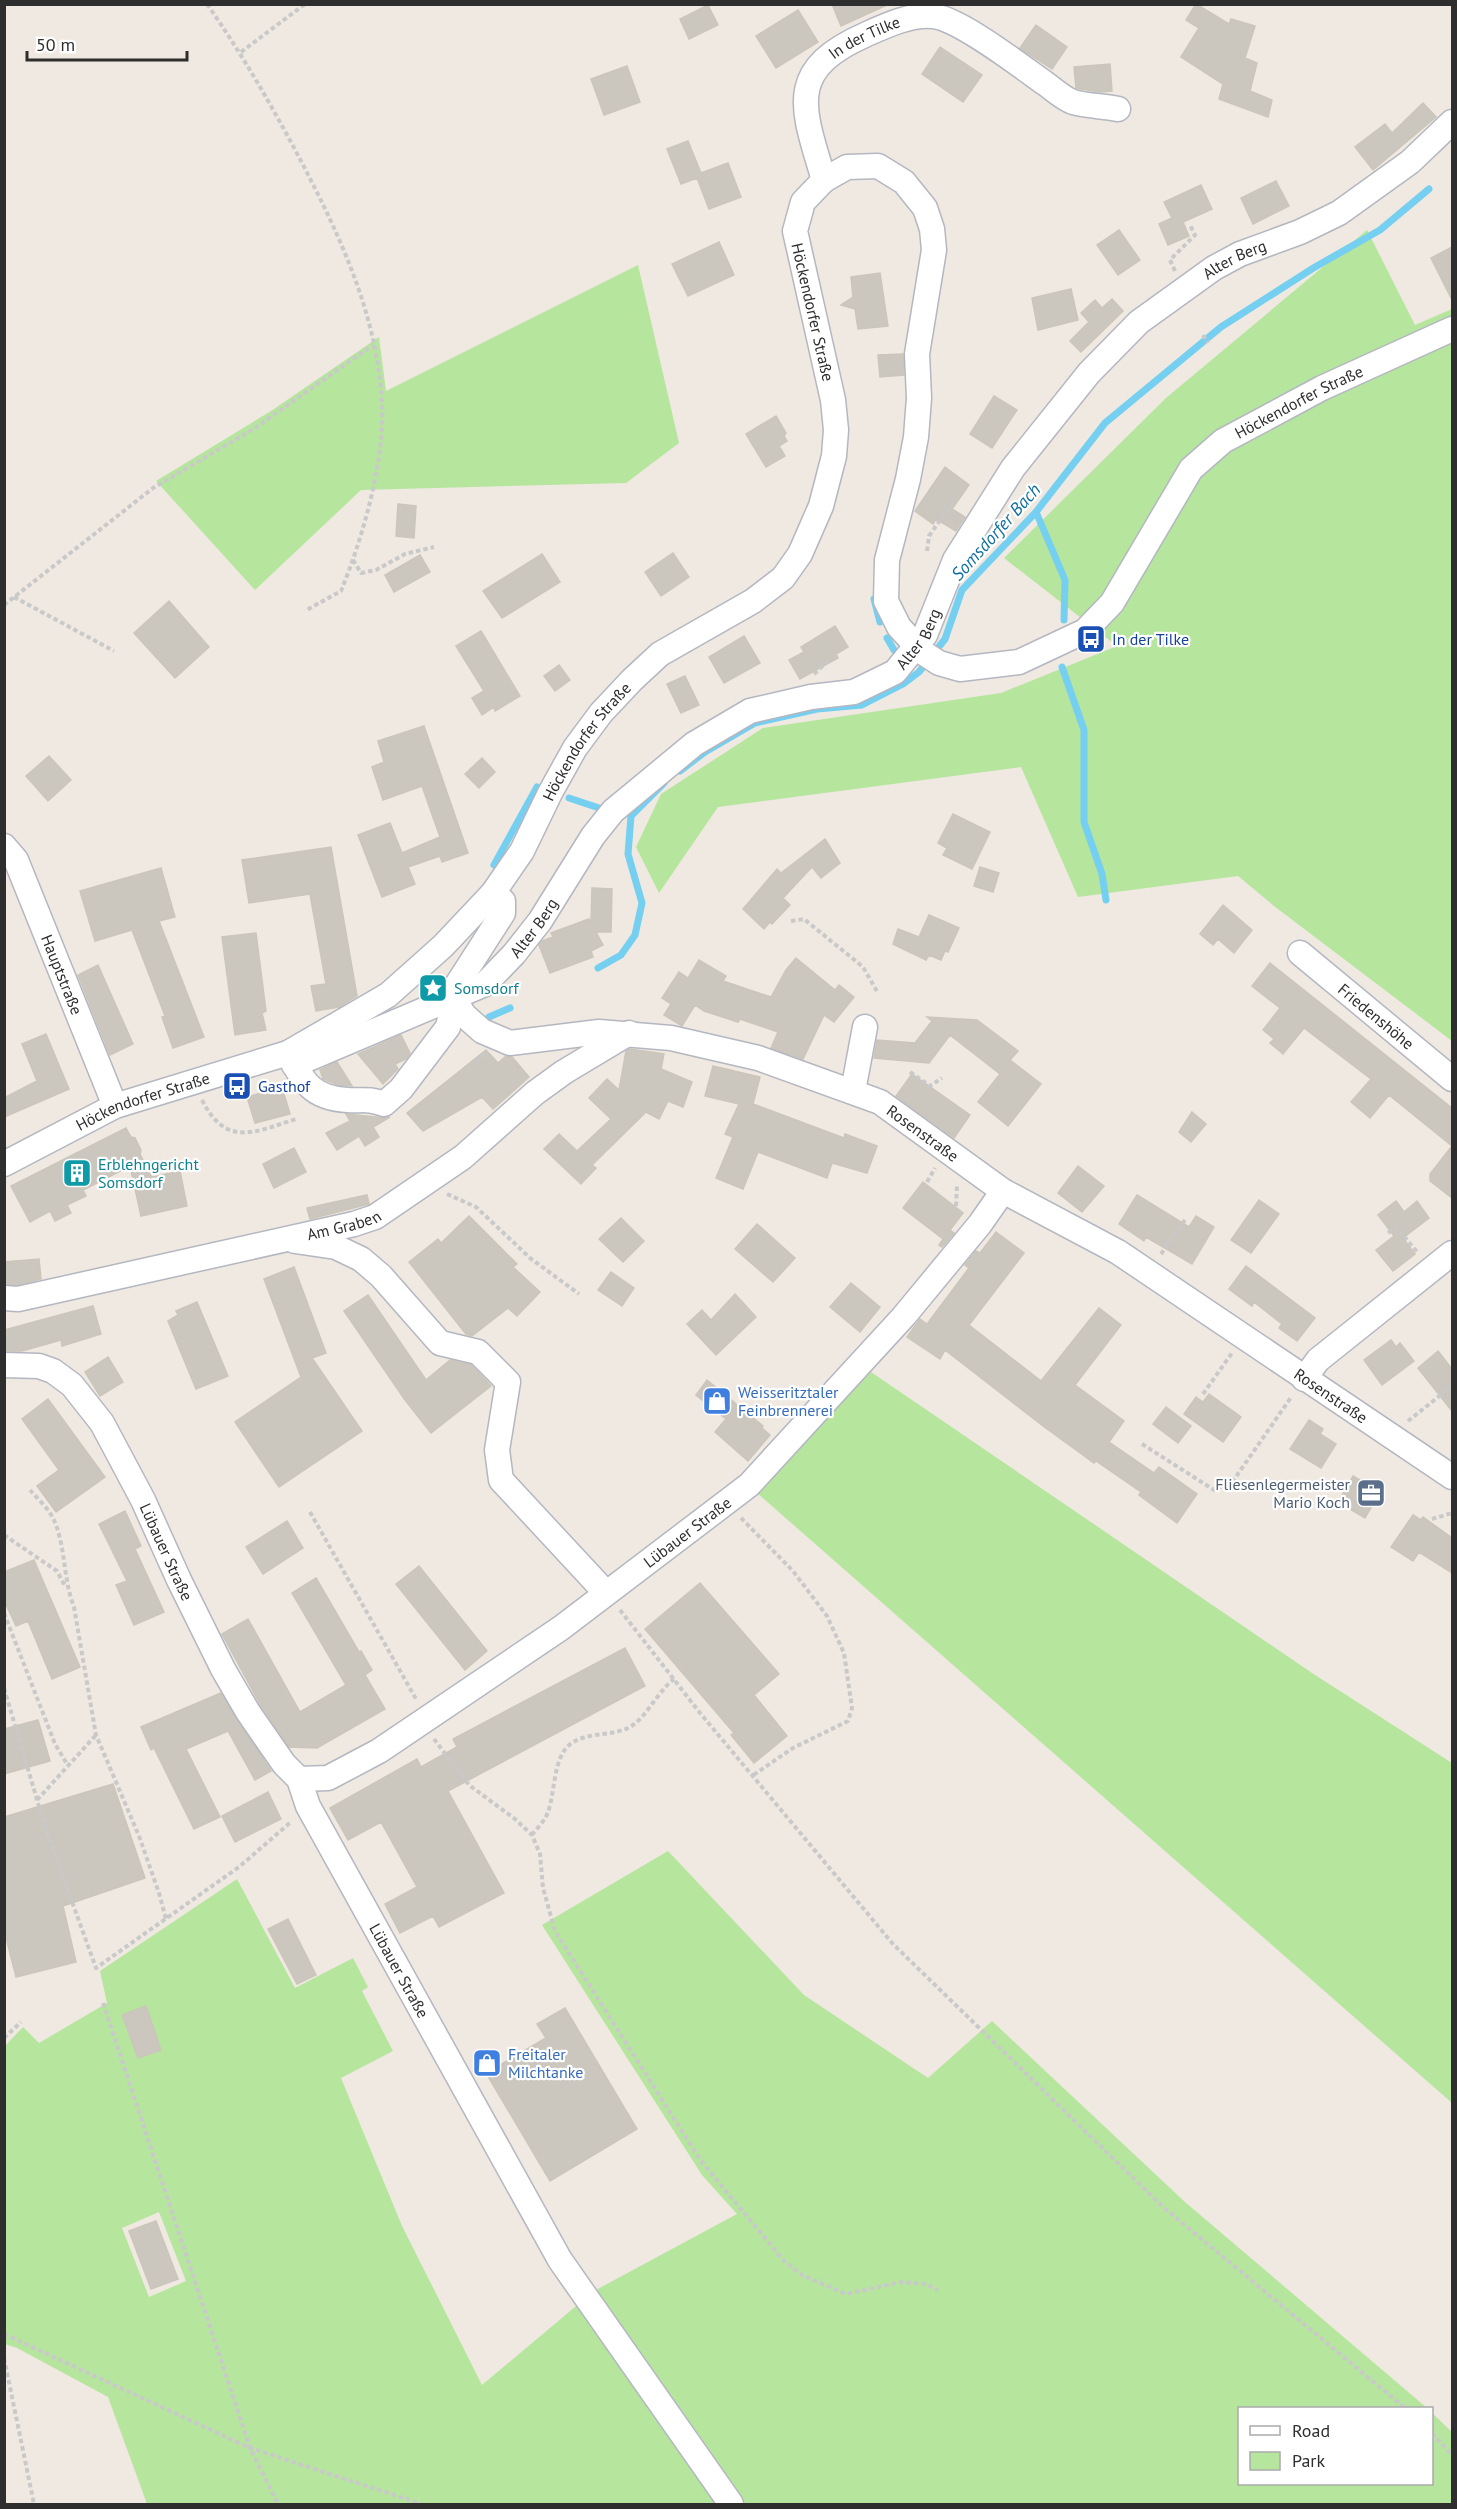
<svg xmlns="http://www.w3.org/2000/svg" width="1457" height="2509" viewBox="0 0 1457 2509" font-family="'PT Sans',sans-serif">
  <rect width="100%" height="100%" fill="#efe9e1"/>
  <path fill="#b6e59e" fill-rule="evenodd" d="M1367,230L1415,325L1452,309V1041L1274,906L1238,876L1078,897L1021,767L718,807L659,893L636,847L661,794L763,728L1001,693L1117,646L1004,558L1166,398Z
    M638,265L679,443L626,483L361,490L255,590L156,481L271,411L379,337L386,391Z
    M871,1372L1312,1673L1452,1763V2103L756,1492Z
    M668,1851L804,1995L928,2078L992,2021L1185,2202L1427,2408H1240V2484H1432V2413L1452,2432V2504H147L108,2397L17,2348L5,2344L4,2047L23,2027L39,2043L107,2003L100,1971L237,1879L295,1988L353,1958L368,1987L362,1991L393,2051L341,2078L402,2226L482,2385L594,2291L737,2214L702,2175L542,1925ZM159,2212L186,2281L149,2297L122,2228Z"/>
  <g fill="none" stroke-linecap="round" stroke-linejoin="round">
    <path stroke="#75cff0" stroke-width="7" d="M1036,512L1065,580L1064,620
      M874,599L880,622
      M887,638L894,650
      M1062,667L1084,730V822L1102,874L1106,900
      M680,771L705,752L755,723L817,709L862,705L903,684L919,672L945,639L962,590L1036,512L1105,423L1221,327L1315,267L1380,230L1429,189
      M569,798L602,809
      M494,865L537,787
      M598,968L621,955L635,935L642,903L628,854L631,816L664,783
      M489,1017L510,1008"/>
  </g>
  <path fill="#cbc7bf" stroke="#cbc5ba" stroke-width="1.5" d="M832,4H889L841,26Z
    M1196,4L1229,24L1231,19L1255,26L1245,58L1257,63L1250,91L1272,100L1268,117L1219,99L1223,84L1181,57L1199,28L1186,20Z
    M708,5L718,25L689,39L680,19Z
    M798,10L818,42L776,68L756,36Z
    M1036,25L1067,47L1052,69L1020,48Z
    M940,47L982,75L963,102L922,74Z
    M1110,64L1112,91L1100,92L1076,88L1074,67Z
    M627,66L640,102L604,115L591,79Z
    M1423,103L1436,117L1373,170L1355,147L1385,124L1392,133Z
    M688,141L701,173L728,163L741,197L709,209L697,178L681,184L667,149Z
    M1276,181L1289,206L1253,224L1241,198Z
    M1201,185L1212,209L1183,222L1189,236L1168,245L1159,224L1172,218L1164,202Z
    M1119,230L1140,260L1118,275L1097,245Z
    M719,242L734,275L688,296L672,264Z
    M1452,247V300L1431,258Z
    M880,273L888,326L858,329L855,309L841,305L853,297L851,277Z
    M1071,289L1078,320L1038,330L1032,298Z
    M1112,299L1123,311L1081,352L1070,341L1089,322L1081,313L1095,300L1102,308Z
    M903,354L904,375L880,377L878,355Z
    M994,396L1017,410L992,448L970,434Z
    M776,416L786,433L784,436L787,441L779,446L785,456L766,467L746,434Z
    M945,467L969,485L952,509L965,517L956,531L936,519L933,524L915,511Z
    M398,504L416,506L414,538L396,536Z
    M673,553L689,577L661,596L645,572Z
    M542,554L560,582L502,618L483,591Z
    M420,555L430,572L394,592L385,575Z
    M169,601L209,647L175,678L134,633Z
    M835,626L848,647L836,654L838,658L800,679L789,660L804,652L801,647Z
    M481,631L520,696L495,711L494,707L482,715L472,698L484,691L456,646Z
    M744,636L760,663L724,683L709,657Z
    M559,665L570,680L555,691L544,676Z
    M685,676L699,705L681,713L667,684Z
    M424,726L468,853L442,862L440,856L408,867L415,884L382,897L358,835L390,823L402,853L440,837L422,786L383,800L372,767L384,762L378,741Z
    M49,756L71,780L48,801L26,776Z
    M482,758L495,772L479,788L465,774Z
    M953,814L990,832L972,869L943,855L947,848L938,843Z
    M825,839L840,863L821,878L812,867L783,898L790,905L772,924L770,922L764,929L743,909L777,869L781,873Z
    M331,847L357,996L339,1007L316,1011L311,986L326,984L310,894L249,903L242,860Z
    M980,867L999,873L993,892L974,886Z
    M161,868L175,917L159,921L204,1037L173,1048L162,1017L165,1016L132,930L95,941L80,891Z
    M592,888L612,889L611,932H596L603,945L591,951L593,957L550,973L539,945L542,941L553,937L551,933L589,919L591,923Z
    M1223,905L1252,930L1234,953L1218,939L1213,945L1200,934Z
    M929,915L959,928L948,952L945,951L941,960L929,955L926,960L893,944L898,929L919,937Z
    M256,933L266,1011L262,1013L266,1030L235,1035L222,937Z
    M796,958L835,990L839,985L854,997L834,1022L824,1015L803,1059L771,1048L778,1032L740,1019L738,1022L704,1011L695,1005L682,1026L664,1015L671,1004L662,998L679,972L688,978L699,960L726,976L723,981L771,997L786,970Z
    M1270,963L1452,1108V1146L1389,1095L1370,1118L1351,1102L1371,1079L1304,1028L1283,1054L1270,1043L1274,1039L1263,1030L1280,1008L1252,986Z
    M98,965L133,1044L110,1055L78,975Z
    M927,1017L977,1020L1018,1051L1010,1060L1041,1084L1008,1126L978,1102L1000,1074L950,1035L929,1063L874,1058L877,1040L915,1043L932,1021Z
    M46,1034L69,1089L4,1117V1098L37,1081L22,1044Z
    M401,1035L410,1053L406,1059L395,1064L398,1069L383,1084L358,1054Z
    M630,1049L664,1054L661,1069L692,1082L683,1107L668,1101L659,1119L646,1112L592,1165L596,1168L581,1184L544,1149L559,1134L577,1151L611,1119L589,1098L607,1079L619,1090L626,1051Z
    M486,1050L498,1063L506,1056L512,1057L529,1077L493,1109L482,1097L423,1131L407,1113Z
    M337,1062L352,1086L338,1085L323,1079L320,1070Z
    M713,1066L760,1077L753,1104L844,1138L845,1134L877,1146L867,1173L832,1163L827,1178L758,1152L743,1189L716,1178L733,1137L725,1134L739,1104L705,1096Z
    M912,1074L970,1115L954,1138L896,1096Z
    M282,1087L290,1114L255,1123L247,1097Z
    M1192,1112L1206,1124L1191,1142L1179,1132Z
    M346,1114L386,1118L390,1117L373,1127L379,1137L365,1146L359,1136L337,1150L326,1133L350,1121Z
    M126,1128L131,1137L135,1138L141,1150L140,1154L152,1177L180,1171L187,1206L141,1216L130,1166L83,1190L86,1196L67,1205L71,1213L55,1221L50,1211L30,1222L11,1186Z
    M1452,1146V1198L1430,1181V1174Z
    M294,1148L306,1172L274,1188L263,1164Z
    M1078,1166L1104,1186L1082,1212L1058,1193Z
    M923,1182L963,1213L950,1230L954,1233L942,1247L939,1245L943,1239L903,1208Z
    M367,1195L369,1204L310,1219L307,1208Z
    M1137,1195L1189,1227L1196,1216L1214,1227L1192,1264L1146,1237L1144,1241L1119,1224Z
    M1259,1200L1279,1214L1251,1253L1231,1240Z
    M1396,1201L1404,1212L1417,1201L1429,1218L1403,1238L1415,1254L1393,1271L1376,1250L1394,1236L1378,1215Z
    M469,1216L517,1264L513,1267L540,1292L517,1316L508,1308L472,1336L466,1334L409,1262L438,1239L441,1243Z
    M621,1218L644,1241L623,1262L599,1239Z
    M757,1224L795,1258L773,1282L735,1249Z
    M996,1232L1024,1253L969,1325L1041,1381L1099,1308L1121,1325L1075,1385L1124,1421L1109,1442L1154,1473L1159,1467L1197,1494L1177,1523L1139,1495L1141,1492L1096,1461L1094,1463L1043,1426L945,1350L940,1359L907,1337L920,1319L927,1324L969,1268L965,1265L976,1251L980,1253Z
    M39,1259L41,1279L17,1285L4,1284V1262Z
    M1246,1266L1315,1318L1297,1341L1279,1328L1282,1324L1254,1302L1252,1306L1229,1289Z
    M294,1267L326,1353L312,1358L362,1431L279,1487L235,1422L301,1377L264,1279Z
    M611,1272L634,1288L622,1306L598,1290Z
    M851,1283L880,1307L860,1332L830,1307Z
    M735,1294L756,1317L716,1355L687,1324L702,1310L711,1320Z
    M368,1295L426,1380L450,1360L471,1365L491,1386L431,1433L405,1400L344,1311Z
    M197,1302L228,1376L196,1389L168,1321L178,1315L176,1311Z
    M93,1306L101,1334L62,1346L61,1340L22,1351H4V1330Z
    M1391,1340L1396,1347L1400,1343L1414,1361L1382,1385L1364,1360Z
    M1438,1351L1452,1369V1411L1418,1368Z
    M108,1357L123,1382L100,1396L85,1372Z
    M707,1380L763,1426L762,1428L770,1435L748,1461L715,1432L726,1419L696,1395Z
    M1209,1394L1241,1417L1223,1442L1184,1414L1196,1397L1203,1402Z
    M48,1399L105,1477L56,1512L37,1486L59,1470L22,1419Z
    M1166,1407L1191,1426L1178,1443L1153,1424Z
    M1309,1420L1323,1429L1320,1434L1336,1444L1321,1468L1290,1449Z
    M1353,1476L1380,1492L1365,1518L1338,1502Z
    M125,1511L141,1546L135,1549L164,1612L134,1625L116,1585L127,1581L99,1524Z
    M1413,1515L1421,1520L1423,1517L1452,1538V1573L1419,1552L1413,1561L1391,1547Z
    M287,1521L303,1548L263,1574L246,1547Z
    M34,1560L80,1667L52,1679L28,1621L16,1626L4,1600V1572Z
    M419,1566L487,1651L465,1670L396,1584Z
    M316,1578L359,1652L361,1651L372,1670L365,1675L385,1709L317,1748L289,1747L260,1704L222,1634L248,1619L300,1712L346,1685L292,1593Z
    M700,1583L779,1674L754,1695L787,1736L754,1763L731,1735L734,1733L645,1629Z
    M625,1648L645,1686L448,1791L504,1893L439,1927L433,1916L400,1933L385,1904L417,1887L381,1822L348,1840L330,1808L417,1759L421,1767L457,1747L453,1739Z
    M221,1693L271,1771L255,1780L228,1731L186,1749L220,1817L194,1829L154,1748L151,1750L141,1727Z
    M38,1720L50,1761L4,1774V1729Z
    M113,1784L145,1878L63,1906L76,1962L16,1977L4,1930V1817Z
    M268,1792L281,1819L235,1842L222,1816Z
    M288,1919L316,1975L297,1984L268,1929Z
    M146,2006L161,2050L138,2058L122,2015Z
    M565,2008L637,2129L550,2181L486,2073L546,2038L537,2024Z
    M156,2221L178,2279L151,2289L129,2231Z"/>
  <g fill="none" stroke-linecap="round" stroke-linejoin="round">
    <g stroke="#b4b7c1" stroke-width="27">
      <g id="minor">
        <path id="s1" d="M824,180C802,107 785,70 867,34C887,25 911,14 933,16C959,18 1023,68 1046,84C1054,90 1064,99 1073,102C1087,106 1104,106 1118,109"/>
        <path id="s2" d="M4,846L16,860L115,1106"/>
        <path id="s3" d="M1300,953L1452,1079"/>
        <path id="s4" d="M454,998L464,1015L482,1031L510,1043L599,1032L671,1038L758,1058L880,1102L1003,1191L1118,1252L1452,1477"/>
        <path d="M288,1053C303,1081 311,1098 347,1100C363,1101 368,1098 384,1104L401,1089L448,1027L458,983L503,913V901L493,893"/>
        <path id="s5" d="M294,1065L485,984L514,954L540,921L593,836L613,811L694,744L750,711L811,697L854,692L895,672L925,635L955,560L1013,468L1089,373L1139,322L1214,268L1240,254L1300,232L1339,213L1410,162L1452,122"/>
        <path d="M853,1091L865,1027"/>
        <path id="s6" d="M4,1164L115,1106L288,1053L388,995L443,946L493,893L522,851L550,793L575,748L601,713L632,680L660,654L753,601L783,578L800,554L821,506L834,456L836,430L833,400L795,231L803,202L824,180L847,167L878,166L904,182L925,208L932,229L934,250L917,354L919,398L916,437L908,479L887,560L886,601L899,627L922,652L939,663L960,669L1019,662L1085,631L1112,603L1191,469L1223,441L1322,388L1452,329"/>
        <path d="M295,1241L336,1247L361,1259L381,1276L440,1343L478,1352L508,1382L497,1450L501,1480L606,1593"/>
        <path id="s7" d="M4,1298L18,1299L354,1224L375,1217L463,1157L535,1093L564,1072L629,1033"/>
        <path id="s8" d="M4,1365L39,1366L53,1371L72,1385L102,1423L143,1500L179,1580L223,1669L248,1712L284,1764L299,1779L308,1806L560,2260L731,2504"/>
        <path d="M1304,1379L1318,1360L1452,1253"/>
        <path id="s9" d="M299,1779L328,1778L379,1751L561,1628L749,1485L904,1316L980,1224L1003,1191"/>
      </g>
    </g>
    <path stroke="#c9c9c9" stroke-width="4" stroke-dasharray="4.5 3" stroke-linecap="butt" d="M207,4C242,54 272,106 301,161C341,238 378,317 382,405C385,461 362,540 341,591L305,611
      M241,52L305,4
      M1175,271L1170,260L1195,235L1190,225
      M1203,335L1208,343
      M927,551L929,536L954,500
      M353,560L361,573L376,570L405,554L434,547
      M14,597L114,651
      M4,605L153,488L255,428L373,345
      M814,674L828,661
      M791,921L804,919L863,967L878,993
      M476,1062L484,1054
      M910,1072L930,1086L942,1078
      M202,1100C226,1148 255,1132 296,1119
      M927,1182L935,1168
      M447,1194L476,1207L530,1258L579,1294
      M956,1206L957,1185
      M1388,1233L1396,1227L1418,1253
      M1161,1254L1185,1220
      M1203,1394L1232,1353
      M1408,1421L1452,1386
      M1142,1444L1214,1490L1233,1481L1292,1396
      M30,1490C38,1499 49,1509 54,1520C66,1548 63,1579 74,1607L96,1735L139,1836L159,1893L166,1919
      M310,1512L416,1699
      M741,1518L793,1571L827,1616L844,1653L852,1708L848,1721L793,1748L752,1776
      M1432,1519L1452,1513
      M4,1535L57,1571L65,1586
      M620,1610L700,1713L893,1944L1163,2207L1405,2408
      M4,1613L55,1744L67,1764
      M4,1688L46,1830L96,1968L239,1867L292,1821
      M434,1739L469,1785L515,1819L532,1835L540,1854L543,1888L555,1931L701,2161L784,2261L802,2275L846,2294L901,2282L926,2284L938,2290
      M37,1800L96,1735
      M532,1835C537,1828 545,1821 548,1812C555,1793 553,1761 568,1746C584,1731 612,1737 630,1727C647,1717 657,1692 674,1679
      M103,2003L250,2448L278,2504
      M4,2038L21,2022
      M4,2334L250,2448L422,2504
      M4,2358L34,2504
      M1432,2433L1452,2455"/>
    <use href="#minor" stroke="#fff" stroke-width="24"/>
  </g>
  <defs>
    <g id="bus-square" transform="scale(1.5)"><rect x="-9" y="-9" width="18" height="18" rx="4" fill="#1a4fb4" stroke="#fff"/><path d="M-5-6H5V4H4V6H2V4H-2V6H-4V4H-5ZM-3.5-4V0h7V-4ZM-3.5 1.2v1.5H-2V1.2ZM2 1.2v1.5H3.5V1.2Z" fill="#fff"/></g>
    <g id="sight-square" transform="scale(1.5)"><rect x="-9" y="-9" width="18" height="18" rx="4" fill="#0f9aa8" stroke="#fff"/><path d="M0-6L1.8-2.2L6-1.7L2.9 1.2L3.7 5.4L0 3.3L-3.7 5.4L-2.9 1.2L-6-1.7L-1.8-2.2Z" fill="#fff"/></g>
    <g id="building-square" transform="scale(1.5)"><rect x="-9" y="-9" width="18" height="18" rx="4" fill="#0f9aa8" stroke="#fff"/><path d="M-4-6H4V6H1V3H-1V6H-4ZM-2.5-4.3h1.7v1.8h-1.7ZM.8-4.3h1.7v1.8H.8ZM-2.5-1h1.7V.8h-1.7ZM.8-1h1.7V.8H.8Z" fill="#fff"/></g>
    <g id="shop-square" transform="scale(1.5)"><rect x="-9" y="-9" width="18" height="18" rx="4" fill="#3f7fe0" stroke="#fff"/><path d="M-5-2.5h2.3a2.7 3.5 0 0 1 5.4 0H5L5.5 6h-11ZM-1.5-2.5h3a1.5 2.3 0 0 0-3 0Z" fill="#fff"/></g>
    <g id="office-square" transform="scale(1.5)"><rect x="-9" y="-9" width="18" height="18" rx="4" fill="#5c6f8a" stroke="#fff"/><path d="M-6-3h4V-5.5h4V-3h4V5H-6ZM-1-4.5V-3h2v-1.5ZM-6 0V1H6V0Z" fill="#fff"/></g>
  </defs>
  <g fill-rule="evenodd">
    <use href="#bus-square" x="1091" y="639"/>
    <use href="#sight-square" x="433" y="988"/>
    <use href="#bus-square" x="237" y="1086"/>
    <use href="#building-square" x="77" y="1173"/>
    <use href="#shop-square" x="717" y="1401"/>
    <use href="#office-square" x="1371" y="1493"/>
    <use href="#shop-square" x="487" y="2063"/>
  </g>
  <g text-anchor="middle" stroke-width="4.5" stroke-linejoin="round" paint-order="stroke">
    <g font-size="16" fill="#2e2e2e" stroke="#fff">
      <text dy="6" stroke="none"><textPath href="#s1" startOffset="174">In der Tilke</textPath></text>
      <text dy="6" stroke="none"><textPath href="#s5" startOffset="1290">Alter Berg</textPath></text>
      <text transform="translate(813 312) rotate(77)" y="6">Höckendorfer Straße</text>
      <text dy="6" stroke="none"><textPath href="#s6" startOffset="2511">Höckendorfer Straße</textPath></text>
      <text dy="6" stroke="none"><textPath href="#s5" startOffset="786">Alter Berg</textPath></text>
      <text dy="6" stroke="none"><textPath href="#s6" startOffset="747">Höckendorfer Straße</textPath></text>
      <text dy="6" stroke="none"><textPath href="#s5" startOffset="282">Alter Berg</textPath></text>
      <text dy="6" stroke="none"><textPath href="#s2" startOffset="142">Hauptstraße</textPath></text>
      <text dy="6" stroke="none"><textPath href="#s3" startOffset="99">Friedenshöhe</textPath></text>
      <text dy="6" stroke="none"><textPath href="#s6" startOffset="153">Höckendorfer Straße</textPath></text>
      <text dy="6" stroke="none"><textPath href="#s4" startOffset="508">Rosenstraße</textPath></text>
      <text dy="6" stroke="none"><textPath href="#s7" startOffset="348">Am Graben</textPath></text>
      <text dy="6" stroke="none"><textPath href="#s4" startOffset="994">Rosenstraße</textPath></text>
      <text dy="6" stroke="none"><textPath href="#s9" startOffset="465">Lübauer Straße</textPath></text>
      <text dy="6" stroke="none"><textPath href="#s8" startOffset="266">Lübauer Straße</textPath></text>
      <text dy="6" stroke="none"><textPath href="#s8" startOffset="747">Lübauer Straße</textPath></text>
    </g>
    <g font-size="16" fill="#164399" stroke="#fff" text-anchor="start">
      <text x="1112" y="645">In der Tilke</text>
      <text x="258" y="1092">Gasthof</text>
    </g>
    <g font-size="16" fill="#0d838f" stroke="#fff" text-anchor="start">
      <text x="454" y="994">Somsdorf</text>
      <text x="98" y="1170">Erblehngericht<tspan x="98" dy="18">Somsdorf</tspan></text>
    </g>
    <g font-size="16" fill="#366cbe" stroke="#fff" text-anchor="start">
      <text x="738" y="1398">Weisseritztaler<tspan x="738" dy="18">Feinbrennerei</tspan></text>
      <text x="508" y="2060">Freitaler<tspan x="508" dy="18">Milchtanke</tspan></text>
    </g>
    <g font-size="16" fill="#4e5e75" stroke="#fff" text-anchor="end">
      <text x="1350" y="1490">Fliesenlegermeister<tspan x="1350" dy="18">Mario Koch</tspan></text>
    </g>
    <g font-size="18" font-style="italic" fill="#0d6fa3" stroke="#fff">
      <text transform="translate(996 532) rotate(-48)" y="6">Somsdorfer Bach</text>
    </g>
  </g>
  <rect width="1457" height="2509" fill="none" stroke="#2e2e2e" stroke-width="12"/>
  <rect x="1238" y="2407" width="195" height="78" fill="#ffffff" stroke="#ababab" stroke-width="1.5"/>
  <rect x="1250" y="2426" width="30" height="9" fill="#ffffff" stroke="#ababab" stroke-width="1.5"/>
  <text x="1292" y="2437" font-size="18" fill="#2e2e2e">Road</text>
  <rect x="1250" y="2452" width="30" height="18" fill="#b6e59e" stroke="#ababab" stroke-width="1.5"/>
  <text x="1292" y="2467" font-size="18" fill="#2e2e2e">Park</text>
  <path d="M27 51v9h160v-9" fill="none" stroke="#2e2e2e" stroke-width="3"/>
  <text x="36" y="51" font-size="18" fill="#2e2e2e" stroke="#ffffff" stroke-width="4.5" paint-order="stroke">50 m</text>
</svg>
